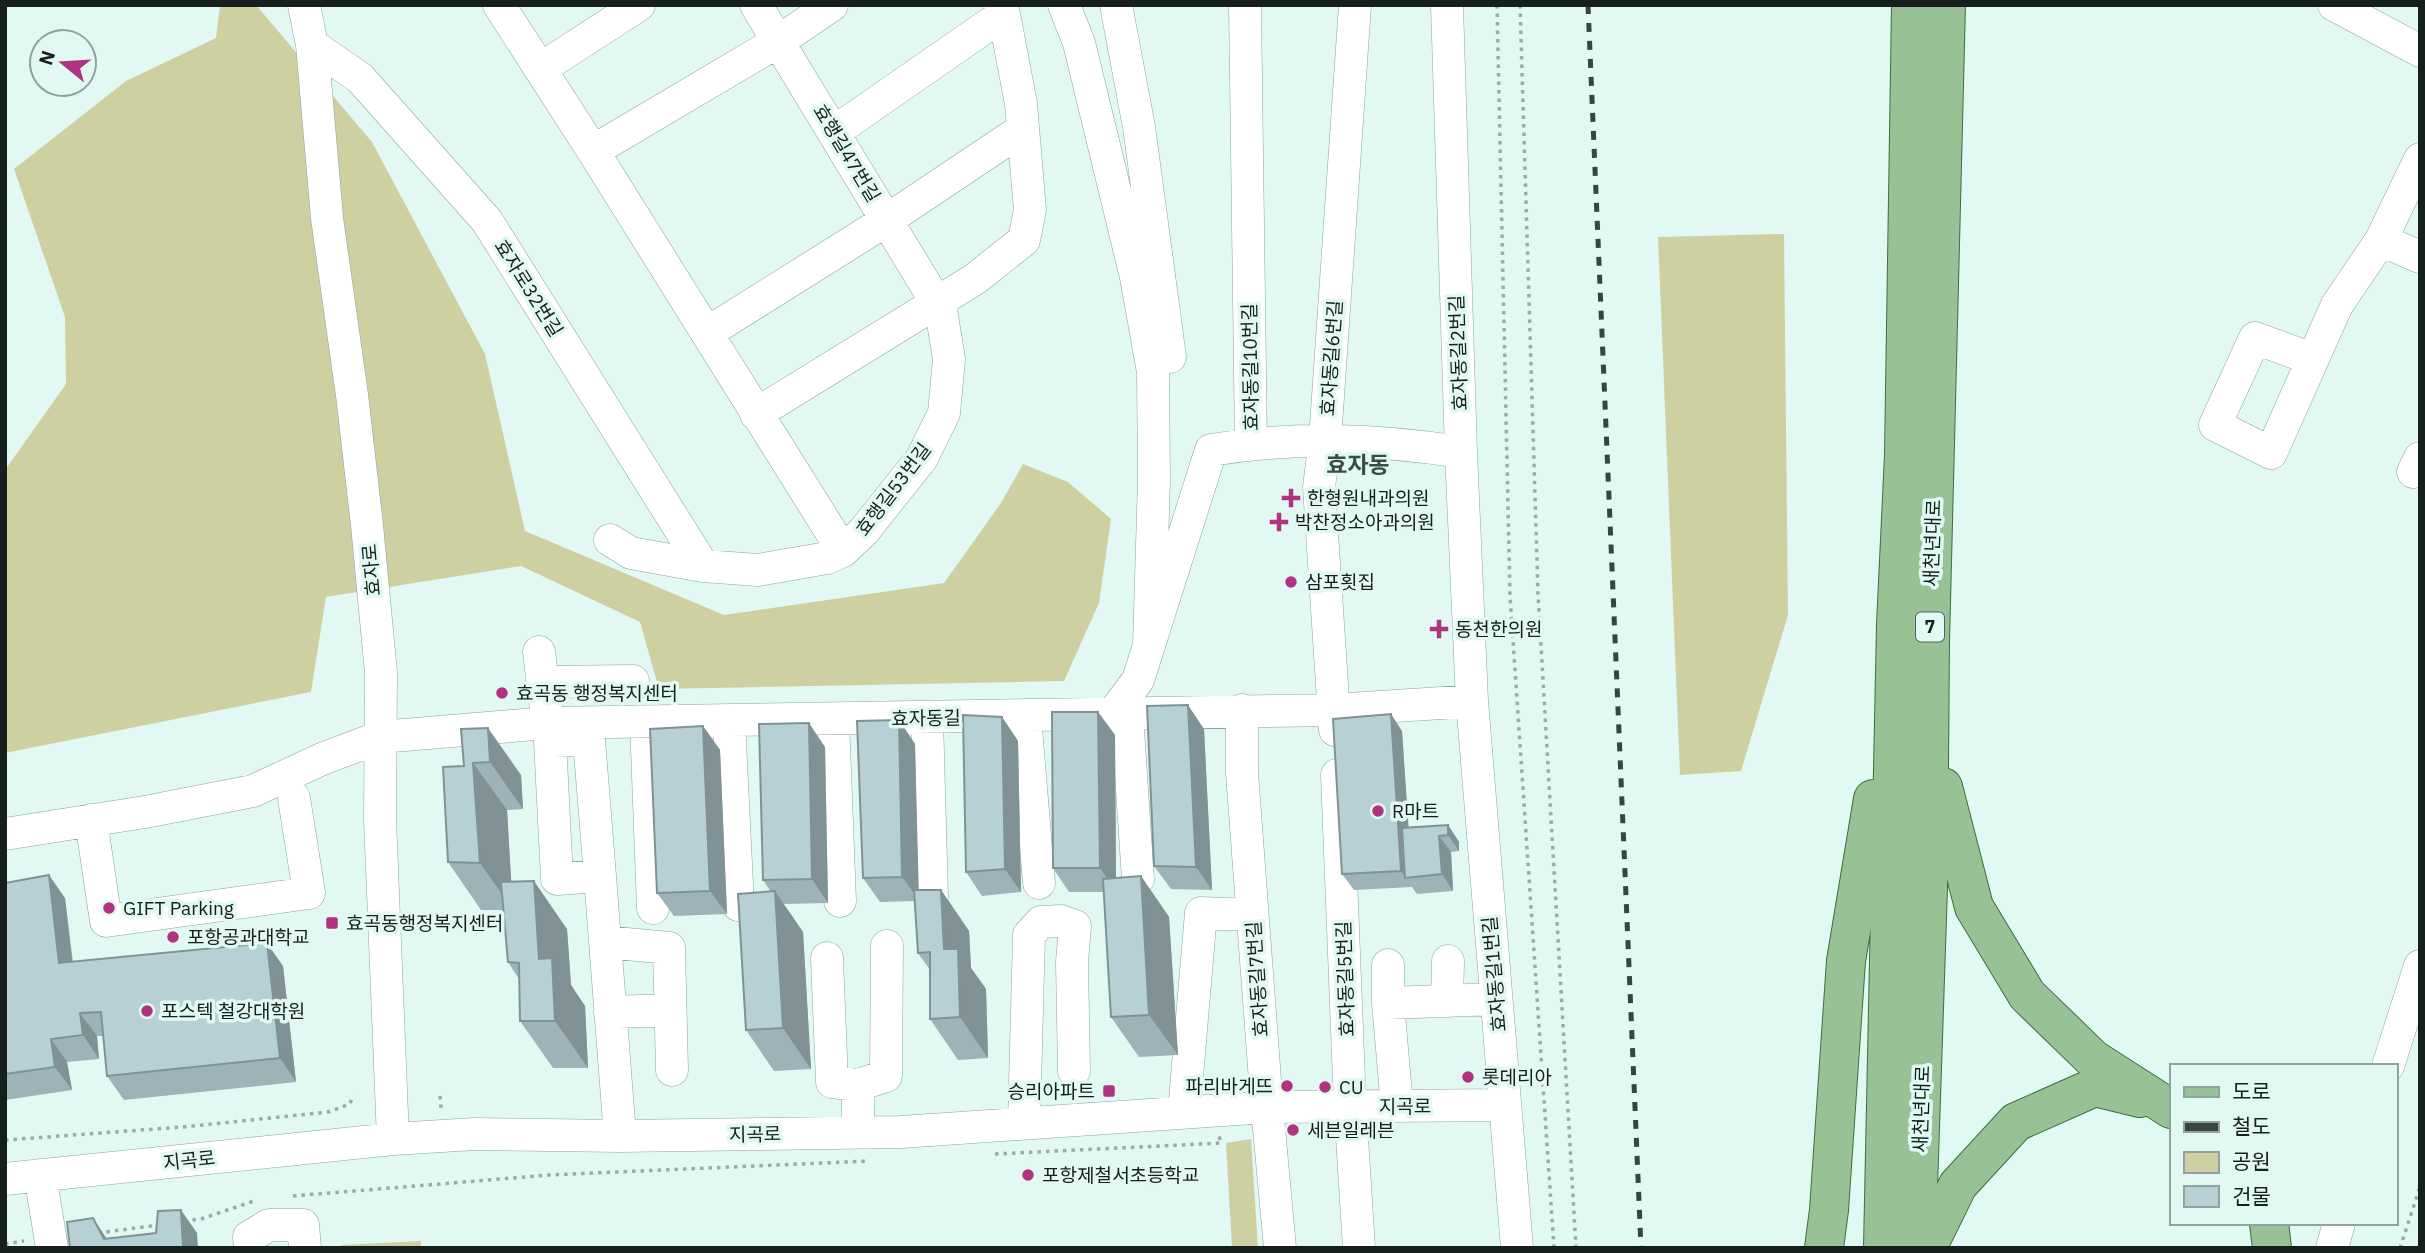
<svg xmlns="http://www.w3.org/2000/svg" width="2425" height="1253" viewBox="0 0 2425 1253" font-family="'IBM Plex Sans','Noto Sans KR',sans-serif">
  <rect width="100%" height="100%" fill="#e1f9f2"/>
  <path fill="#cfd0a2" d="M220,5H256L372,142L485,354L525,531L724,615L944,583L1001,503L1023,464L1068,482L1111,519L1099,603L1064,681L659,689L640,622L521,566L326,597L311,692L5,753V470L66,384L65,317L14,169L126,81L216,38Z
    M1784,234L1788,615L1741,771L1680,775L1658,237Z
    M1251,1139L1258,1248H1232L1226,1143Z
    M421,1241V1248H342L341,1245Z"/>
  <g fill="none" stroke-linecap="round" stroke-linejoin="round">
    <g stroke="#8ca39d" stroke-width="33">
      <path id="minor" d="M304,5L312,45L327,218L352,395L367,525L381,673L380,819L393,1139
        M499,5L593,151
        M832,5L779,41L593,151L843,551
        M1064,5L1079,43L1136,277L1153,372L1154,479L1149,645
        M1116,5L1139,127L1170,357
        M1245,5L1251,444
        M1447,5L1461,452L1472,701L1517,1248
        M2334,5L2420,51
        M312,45L360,78L487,221L703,566
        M540,69L639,5
        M834,132L1004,14
        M2381,240L2420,257
        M707,333L887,220L1023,129
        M2312,359L2255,338L2215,425L2271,453L2337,305L2381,240L2420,159
        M756,414L975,279L1024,240L1030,210L1021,104L1004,14L1000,5
        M2413,472L2420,458
        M610,540L631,553L703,566L758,570L827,558L843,551L864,531L922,458L944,413L949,359L941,310L756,5
        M539,652L550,741L557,879L600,876L620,1136
        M542,682L633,681
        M1242,710V773L1267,1107L1280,1248
        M1127,715L1138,879
        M1111,716L1138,680L1211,450C1297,436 1375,439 1461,452
        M1025,717L1039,883
        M927,718L932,898
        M833,719L840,901
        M729,721L738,905
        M646,722L653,908
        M1335,730L1319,487L1325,440L1355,5
        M552,741L589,740L600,876
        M1337,775L1350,1106L1359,1248
        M91,820L106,921L309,893L294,798
        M5,834L145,812L253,791L322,759L380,737L547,723L1334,710L1472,701
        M605,942L669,948L672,1070
        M827,958L832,1082L858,1085
        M1388,965V1003
        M1447,1001L1448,961
        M610,1012L670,1010
        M2388,1066L2420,966
        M1397,1106L1388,1003L1496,999
        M1184,1112L1201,913L1252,915
        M1024,1123L1029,935L1041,922L1061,921L1075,926L1072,962L1074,1071
        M858,1132V1085L886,1076L887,946
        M40,1175L52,1248
        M5,1179L393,1139L475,1134L620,1136L901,1132L1267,1107L1505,1105
        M250,1248L249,1237L269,1225H303L305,1248
        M2332,1248L2339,1223"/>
    </g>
    <g stroke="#3e6f3e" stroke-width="40">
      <path id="major" d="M1943,787L1974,907L2027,995L2093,1059L2171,1109
        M2269,1223L2272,1248
        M1824,1248L1829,1210L1846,961L1873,799
        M1883,1248L1896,625L1904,455L1911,5
        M1916,1248L1928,888L1930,642L1946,5
        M1927,1248L1958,1185L2016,1122L2095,1087L2140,1098"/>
    </g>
    <path stroke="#99aca7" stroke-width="3.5" stroke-dasharray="3.5 5" stroke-linecap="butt" d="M1497,5L1510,596L1554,1248
      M1520,5L1538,594L1576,1248
      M440,1096L441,1108H444
      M5,1140L183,1127L328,1112L350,1104L353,1095
      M995,1154L1221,1143L1219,1136
      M293,1196L549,1175L868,1161
      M184,1221L201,1219L257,1200
      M98,1233L159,1225
      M5,1244L24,1241
      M2400,1248L2420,1187"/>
    <use href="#minor" stroke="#fff" stroke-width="32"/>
    <use href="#major" stroke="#98c295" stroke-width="38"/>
    <path stroke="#384441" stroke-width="5" stroke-dasharray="9 9" stroke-linecap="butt" d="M1588,5L1641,1248"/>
  </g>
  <path fill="#9db3b7" d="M1098,712L1115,735L1116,878L1141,876L1169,917L1178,1055L1139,1057L1111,1017L1104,892H1069L1053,868Z
    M1002,717L1018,741L1021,892L982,896L966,872Z
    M899,720L915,744L918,890H941L969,931L971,968L986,989L988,1058L958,1060L930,1019V970L918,953L915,901L880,902L863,878Z
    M703,726L720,750L727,914L674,916L657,893Z
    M461,729L521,775L523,809L507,810L511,882L567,929L571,985L585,1006L588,1068H553L520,1021L519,979L508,962L503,910H481L448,862L464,766Z
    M1204,729L1212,890L1171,889L1154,866Z
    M1402,731L1408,827L1448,825L1459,842V851L1451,852L1453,891L1417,894L1412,887L1354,890L1342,874Z
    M825,747L828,903L783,904L803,932L811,1069L774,1071L746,1030L771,892L763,880Z
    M5,883L65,898L73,962L283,966L296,1082L124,1100L107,1076L103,1036H97L99,1059L67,1062L72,1090L5,1100Z"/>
  <path fill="#809295" d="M1188,705L1204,729L1212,890L1196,867Z
    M1098,712L1115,735L1116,891L1100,868Z
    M1391,714L1402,731L1412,877L1406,878L1401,871Z
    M1002,717L1018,741L1021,892L1005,869Z
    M899,720L915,744L919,900L902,877Z
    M809,723L825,747L828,903L812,879Z
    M703,726L720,750L727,914L710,891Z
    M488,728L521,775L523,809L490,762Z
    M473,763L507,810L513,910L480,863Z
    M1448,825L1459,842V851L1448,835Z
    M1439,836L1451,852L1453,891L1442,874Z
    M49,875L65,898L75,987L59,963Z
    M1141,876L1169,917L1178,1055L1149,1015Z
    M534,881L567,929L571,985L585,1006L588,1068L555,1021L539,959Z
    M941,890L969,931L971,968L986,989L988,1058L960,1017L944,949Z
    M775,891L803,932L811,1069L783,1028Z
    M267,943L283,966L296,1082L280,1058Z
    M80,1013L97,1036L99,1059L83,1035Z
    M51,1039L67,1062L72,1090L55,1067Z
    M181,1210L197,1233L198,1248H183Z
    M93,1218L109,1242L104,1239Z"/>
  <path fill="#b7d0d5" stroke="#809295" stroke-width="2" d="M1188,705L1196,867L1154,866L1147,706Z
    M1052,712H1098L1100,868H1053Z
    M1391,714L1401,871L1342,874L1333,719Z
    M963,715L1002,717L1005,869L966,872Z
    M899,720L902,877L863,878L857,721Z
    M809,723L812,879L763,880L759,724Z
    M703,726L710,891L657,893L650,729Z
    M488,728L490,762L473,763L480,863L448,862L443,767L464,766L461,729Z
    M1448,825V835L1439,836L1442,874L1405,878L1402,828Z
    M49,875L59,963L267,943L280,1058L107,1076L101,1012L80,1013L83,1035L51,1039L55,1067L5,1074V883Z
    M1141,876L1149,1015L1111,1017L1103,879Z
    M534,881L539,959L552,958L555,1021H520L519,963L508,962L501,882Z
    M914,890H941L944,949H958L960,1017L930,1019V952L918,953Z
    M775,891L783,1028L746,1030L738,894Z
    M181,1210L183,1248H70L67,1222L93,1218L104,1239L156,1233L158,1211Z"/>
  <g fill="#b13280" stroke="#e1f9f2" stroke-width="2.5">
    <path d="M1287.5 487.5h7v7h7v7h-7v7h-7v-7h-7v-7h7z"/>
    <path d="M1275.5 511.5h7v7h7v7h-7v7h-7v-7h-7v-7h7z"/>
    <circle cx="1291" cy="582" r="7"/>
    <path d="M1435.5 618.5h7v7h7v7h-7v7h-7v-7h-7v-7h7z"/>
    <circle cx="502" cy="693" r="7"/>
    <circle cx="1378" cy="811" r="7"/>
    <circle cx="109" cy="908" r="7"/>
    <rect x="325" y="916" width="14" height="14" rx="3.5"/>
    <circle cx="173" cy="937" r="7"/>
    <circle cx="147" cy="1011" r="7"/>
    <circle cx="1468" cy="1077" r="7"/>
    <circle cx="1287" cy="1086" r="7"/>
    <circle cx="1325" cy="1087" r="7"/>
    <rect x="1102" y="1084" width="14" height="14" rx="3.5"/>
    <circle cx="1293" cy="1130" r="7"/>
    <circle cx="1028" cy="1175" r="7"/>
  </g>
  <g text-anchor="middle" stroke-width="7" stroke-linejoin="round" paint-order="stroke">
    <rect fill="#e1f9f2" stroke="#53605d" stroke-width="2" x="1916" y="612.5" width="28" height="29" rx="5"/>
    <g font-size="18" font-weight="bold" fill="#161f1d">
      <text x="1930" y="633">7</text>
    </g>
    <g font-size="19" fill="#161f1d" stroke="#e1f9f2">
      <text transform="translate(847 153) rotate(59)" y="7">효행길47번길</text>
      <text transform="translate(529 288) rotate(58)" y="7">효자로32번길</text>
      <text transform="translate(1458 353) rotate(-92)" y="7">효자동길2번길</text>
      <text transform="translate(1331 358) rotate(-86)" y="7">효자동길6번길</text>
      <text transform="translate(1250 367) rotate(-91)" y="7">효자동길10번길</text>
      <text transform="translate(893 489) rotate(-53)" y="7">효행길53번길</text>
      <text transform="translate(1932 543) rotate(-88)" y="7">새천년대로</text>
      <text transform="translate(371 570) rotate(-95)" y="7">효자로</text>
      <text transform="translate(926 718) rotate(-1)" y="7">효자동길</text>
      <text transform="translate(1494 974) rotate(-95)" y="7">효자동길1번길</text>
      <text transform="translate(1257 979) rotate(-94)" y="7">효자동길7번길</text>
      <text transform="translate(1345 979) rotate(-92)" y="7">효자동길5번길</text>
      <text x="1405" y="1113">지곡로</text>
      <text transform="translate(1921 1109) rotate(-88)" y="7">새천년대로</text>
      <text transform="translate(755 1134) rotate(-1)" y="7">지곡로</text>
      <text transform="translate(189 1160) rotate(-6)" y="7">지곡로</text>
    </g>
    <g font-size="19" fill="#161f1d" stroke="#e1f9f2" text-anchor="start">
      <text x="1307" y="505">한형원내과의원</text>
      <text x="1295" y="529">박찬정소아과의원</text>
      <text x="1305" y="589">삼포횟집</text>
      <text x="1455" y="636">동천한의원</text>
      <text x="516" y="700">효곡동 행정복지센터</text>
      <text x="1392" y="818">R마트</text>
      <text x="123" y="915">GIFT Parking</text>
      <text x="346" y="930">효곡동행정복지센터</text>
      <text x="187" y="944">포항공과대학교</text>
      <text x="161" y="1018">포스텍 철강대학원</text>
      <text x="1482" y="1084">롯데리아</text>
      <text x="1273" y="1093" text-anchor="end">파리바게뜨</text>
      <text x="1339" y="1094">CU</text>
      <text x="1095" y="1098" text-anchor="end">승리아파트</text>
      <text x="1307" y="1137">세븐일레븐</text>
      <text x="1042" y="1182">포항제철서초등학교</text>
    </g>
    <g font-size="23" font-weight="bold" fill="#384d48" stroke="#e1f9f2">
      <text x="1358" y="473">효자동</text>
    </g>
  </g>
  <rect width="2425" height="1253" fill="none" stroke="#161f1d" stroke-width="14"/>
  <rect x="2170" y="1064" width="228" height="161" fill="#e1f9f2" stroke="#90a29d" stroke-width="2"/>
  <rect x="2184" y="1087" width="35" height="10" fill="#98c295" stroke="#90a29d" stroke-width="2"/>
  <text x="2232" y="1099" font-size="21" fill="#161f1d">도로</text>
  <rect x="2184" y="1122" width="35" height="10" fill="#384441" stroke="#90a29d" stroke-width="2"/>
  <text x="2232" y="1134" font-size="21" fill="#161f1d">철도</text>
  <rect x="2184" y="1152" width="35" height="21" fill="#cfd0a2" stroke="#90a29d" stroke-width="2"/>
  <text x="2232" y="1169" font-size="21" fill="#161f1d">공원</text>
  <rect x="2184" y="1186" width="35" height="21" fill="#b7d0d5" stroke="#90a29d" stroke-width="2"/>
  <text x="2232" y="1204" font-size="21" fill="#161f1d">건물</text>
  <g transform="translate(63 63) rotate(288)"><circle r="33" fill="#e1f9f2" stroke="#90a29d" stroke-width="2"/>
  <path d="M0-5L12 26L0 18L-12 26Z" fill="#b13280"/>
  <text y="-10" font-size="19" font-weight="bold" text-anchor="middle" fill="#161f1d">N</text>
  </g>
</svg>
